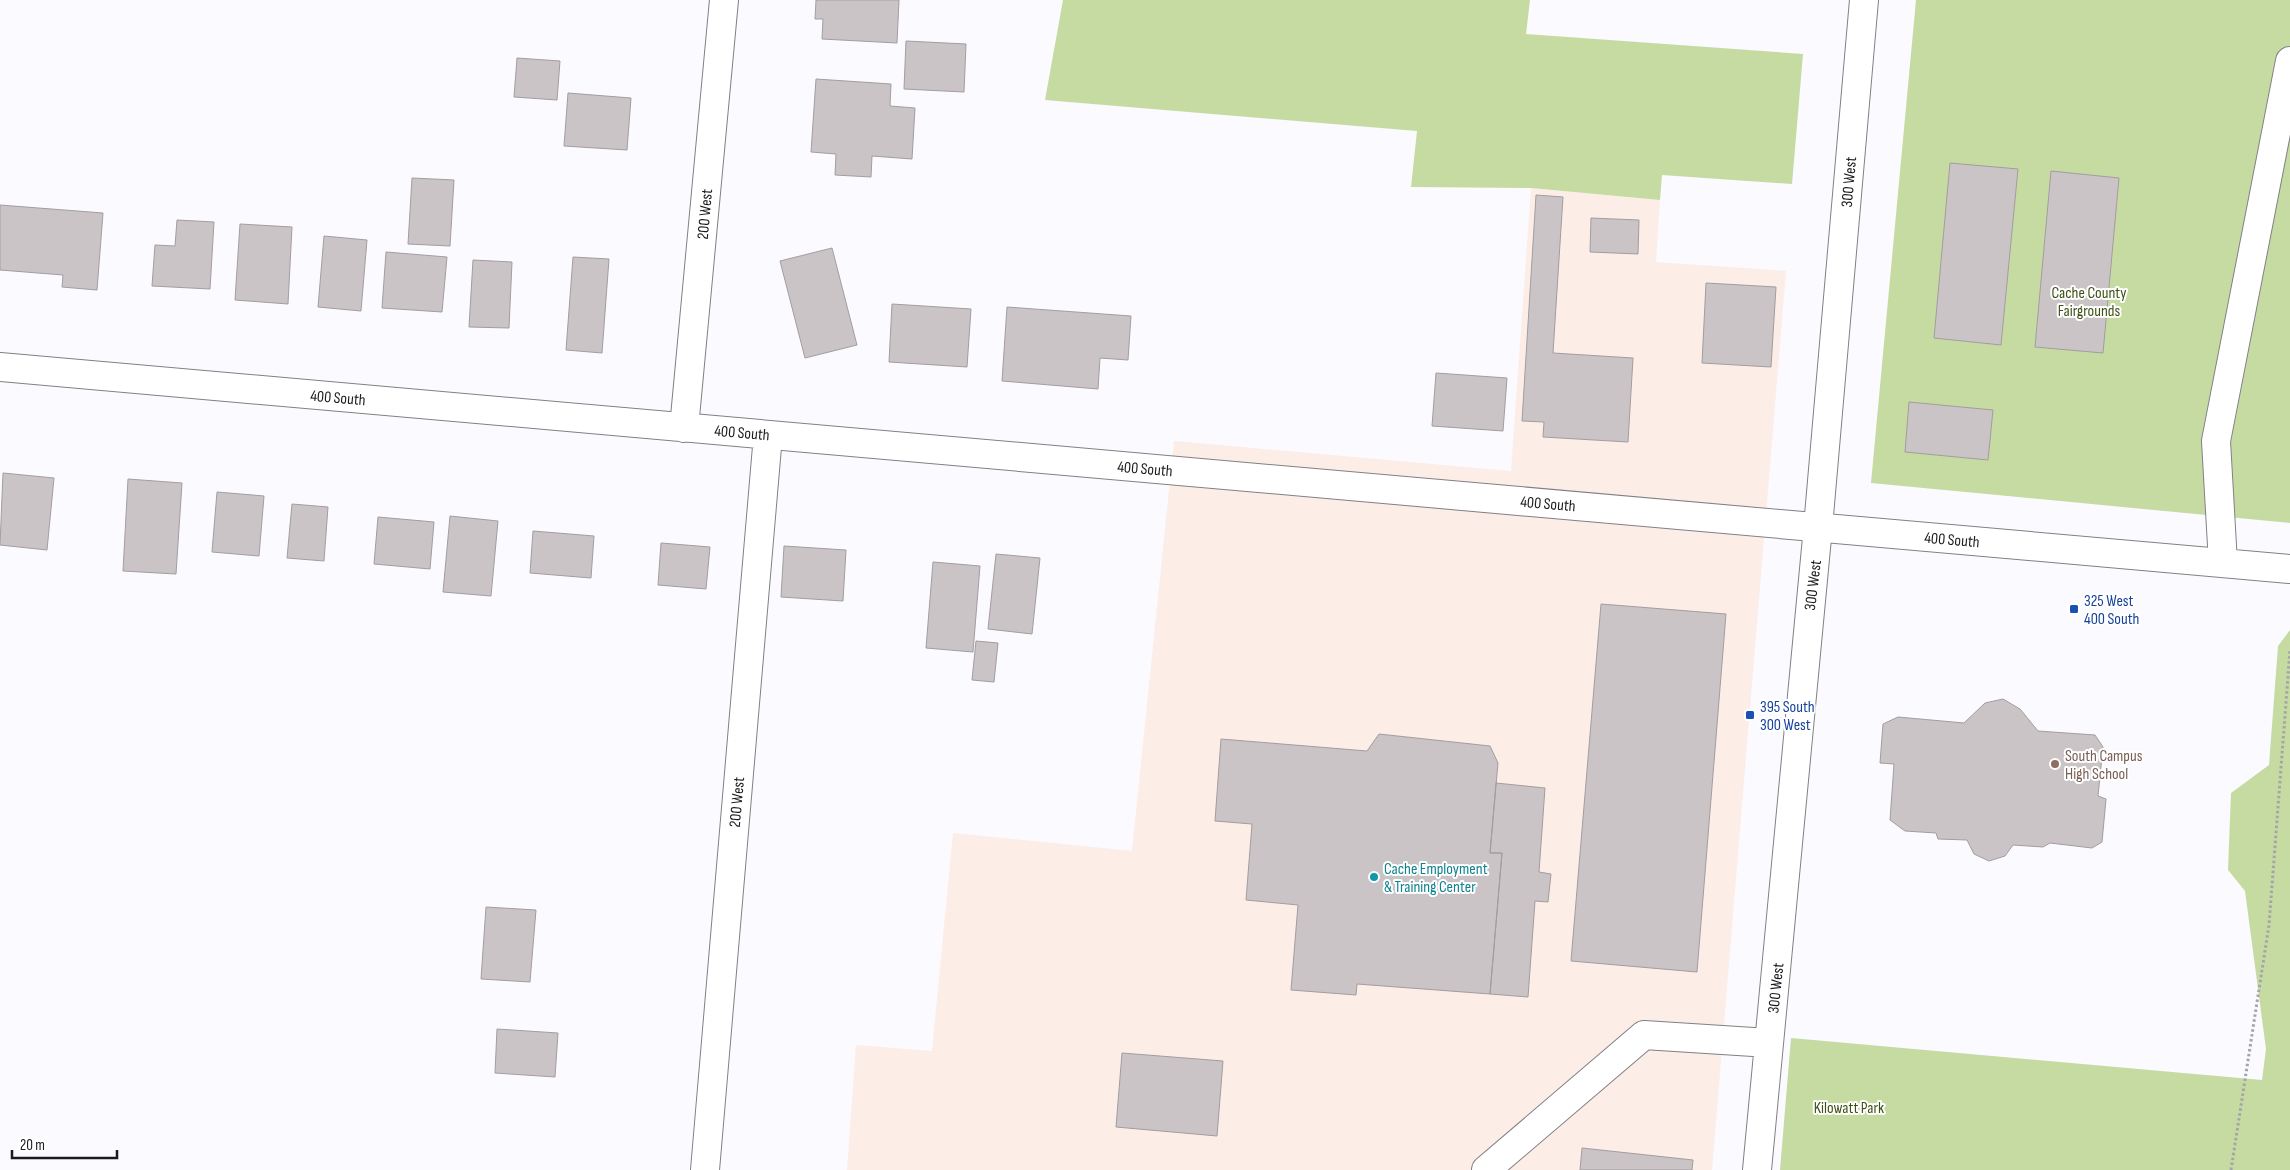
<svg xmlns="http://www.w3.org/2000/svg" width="2290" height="1170" viewBox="0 0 2290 1170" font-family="'Sofia Sans Condensed',sans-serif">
  <rect width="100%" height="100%" fill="#fafaff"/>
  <path fill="#fcede7" d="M1531,188L1660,200L1656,262L1786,271L1712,1170H847L856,1045L932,1051L953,833L1132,851L1174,441L1511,471Z"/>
  <path fill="#c5dba2" d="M1063,0H1530L1526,34L1803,54L1792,184L1662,175L1660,200L1531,188L1411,187L1417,131L1045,100Z
    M1916,0H2290V523L1871,483Z
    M2290,630V1170H1780L1791,1038L2262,1080L2266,1049L2245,891L2228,870L2231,793L2269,765L2278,646Z"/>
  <path fill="#cac4c7" stroke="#a39d9f" d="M816,0H899L897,43L822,39L823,19H815Z
    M906,41L966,44L964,92L904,89Z
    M517,58L560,61L557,100L514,97Z
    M816,79L891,84L890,106L915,108L912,159L872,156L871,177L835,175L836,154L811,152Z
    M568,93L631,98L627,150L564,146Z
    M1950,163L2018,169L2001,345L1934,338Z
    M2051,171L2119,178L2103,353L2035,347Z
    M412,178L454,180L450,246L408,244Z
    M1536,195L1563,197L1553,353L1633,358L1628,442L1543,437L1544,422L1522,421Z
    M0,205L103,213L97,290L62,287L63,275L0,270Z
    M1591,218L1639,220L1638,254L1590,252Z
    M177,220L214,222L210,289L152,286L155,245L175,246Z
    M240,224L292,227L288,304L235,300Z
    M324,236L367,240L361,311L318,307Z
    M832,248L857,345L805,358L780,261Z
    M386,252L447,257L442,312L382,308Z
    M573,257L609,259L602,353L566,350Z
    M473,260L512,262L509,328L469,327Z
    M1706,283L1776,287L1771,367L1702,363Z
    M892,304L971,309L967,367L889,362Z
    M1007,307L1131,316L1128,360L1100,358L1098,389L1002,381Z
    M1436,373L1507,378L1503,431L1432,426Z
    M1909,402L1993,410L1988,460L1905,452Z
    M3,473L54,478L47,550L0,545Z
    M128,479L182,483L176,574L123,571Z
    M217,492L264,496L259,556L212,552Z
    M292,504L328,507L324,561L287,558Z
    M450,516L498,521L491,596L443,592Z
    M378,517L434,522L430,569L374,564Z
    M533,531L594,536L591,578L530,573Z
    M661,543L710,547L706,589L658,585Z
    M784,546L846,550L843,601L781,597Z
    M996,554L1040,558L1032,634L988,629Z
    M933,562L980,566L973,652L926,648Z
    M1601,604L1726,614L1697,972L1571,961Z
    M976,641L998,643L994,682L972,680Z
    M2003,699L2020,709L2038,731L2095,735L2103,747L2098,796L2106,799L2102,842L2092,848L2050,843L2043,847L2013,845L2005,856L1989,861L1974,854L1967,840L1938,839L1936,833L1905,831L1890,820L1894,764L1880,763L1883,724L1898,717L1964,723L1985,703Z
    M1379,734L1490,746L1498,763L1490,853H1502L1490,994L1357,984L1356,995L1291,990L1298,905L1246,900L1252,824L1215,821L1221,739L1367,751Z
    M1496,783L1545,788L1539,872L1551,874L1548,902L1535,901L1528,997L1490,994L1502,853H1490Z
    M486,907L536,910L530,982L481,979Z
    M497,1029L558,1033L555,1077L495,1073Z
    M1122,1053L1223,1061L1217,1136L1116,1127Z
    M1582,1148L1693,1160L1692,1170H1580Z"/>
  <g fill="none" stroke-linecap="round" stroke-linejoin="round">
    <g stroke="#808085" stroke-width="30">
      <path id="minor" d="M0,367L2290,569
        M684,428L724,0
        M2223,563L2216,441L2290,61
        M705,1170L768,435
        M1486,1170L1644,1035L1769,1043
        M1757,1170L1818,527L1864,0"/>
    </g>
    <path stroke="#a5a5a8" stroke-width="3" stroke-dasharray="2.5 2.5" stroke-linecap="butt" d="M2231,1170L2269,925L2290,650"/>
    <use href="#minor" stroke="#fff" stroke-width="28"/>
  </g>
  <g fill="#1a4fb4" stroke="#fff" stroke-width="2">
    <rect x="2069" y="604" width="10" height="10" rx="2.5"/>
    <rect x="1745" y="710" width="10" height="10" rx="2.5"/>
  </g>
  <circle fill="#8d6e63" stroke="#fff" stroke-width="2" cx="2055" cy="764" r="5"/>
  <circle fill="#0f9aa8" stroke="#fff" stroke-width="2" cx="1374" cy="877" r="5"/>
  <g text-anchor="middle" stroke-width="4" stroke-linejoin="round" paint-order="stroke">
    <g font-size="16" fill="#1b1b1d" stroke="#fff">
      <text transform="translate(1848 182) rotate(-85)" y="6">300 West</text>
      <text transform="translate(704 214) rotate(-85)" y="6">200 West</text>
      <text transform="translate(338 397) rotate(5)" y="6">400 South</text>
      <text transform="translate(742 432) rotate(5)" y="6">400 South</text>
      <text transform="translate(1145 468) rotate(5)" y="6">400 South</text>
      <text transform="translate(1548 503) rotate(5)" y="6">400 South</text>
      <text transform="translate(1952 539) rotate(5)" y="6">400 South</text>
      <text transform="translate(1812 585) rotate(-83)" y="6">300 West</text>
      <text transform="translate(736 802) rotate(-85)" y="6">200 West</text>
      <text transform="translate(1775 988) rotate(-84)" y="6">300 West</text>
    </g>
    <g font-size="16" fill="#3d5015" stroke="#fff">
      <text x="2089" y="298">Cache County<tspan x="2089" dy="18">Fairgrounds</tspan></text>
      <text x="1849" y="1113">Kilowatt Park</text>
    </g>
    <g font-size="16" fill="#164399" stroke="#fff" text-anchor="start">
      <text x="2084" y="606">325 West<tspan x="2084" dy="18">400 South</tspan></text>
      <text x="1760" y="712">395 South<tspan x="1760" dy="18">300 West</tspan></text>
    </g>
    <g font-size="16" fill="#785e54" stroke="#fff" text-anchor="start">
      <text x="2065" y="761">South Campus<tspan x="2065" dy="18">High School</tspan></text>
    </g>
    <g font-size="16" fill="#0d838f" stroke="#fff" text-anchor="start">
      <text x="1384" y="874">Cache Employment<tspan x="1384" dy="18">&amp; Training Center</tspan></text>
    </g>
  </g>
  <path d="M12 1150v8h105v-8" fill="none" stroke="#1b1b1d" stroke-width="2.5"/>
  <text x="20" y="1150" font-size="15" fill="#1b1b1d" stroke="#ffffff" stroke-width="4" paint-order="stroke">20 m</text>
</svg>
